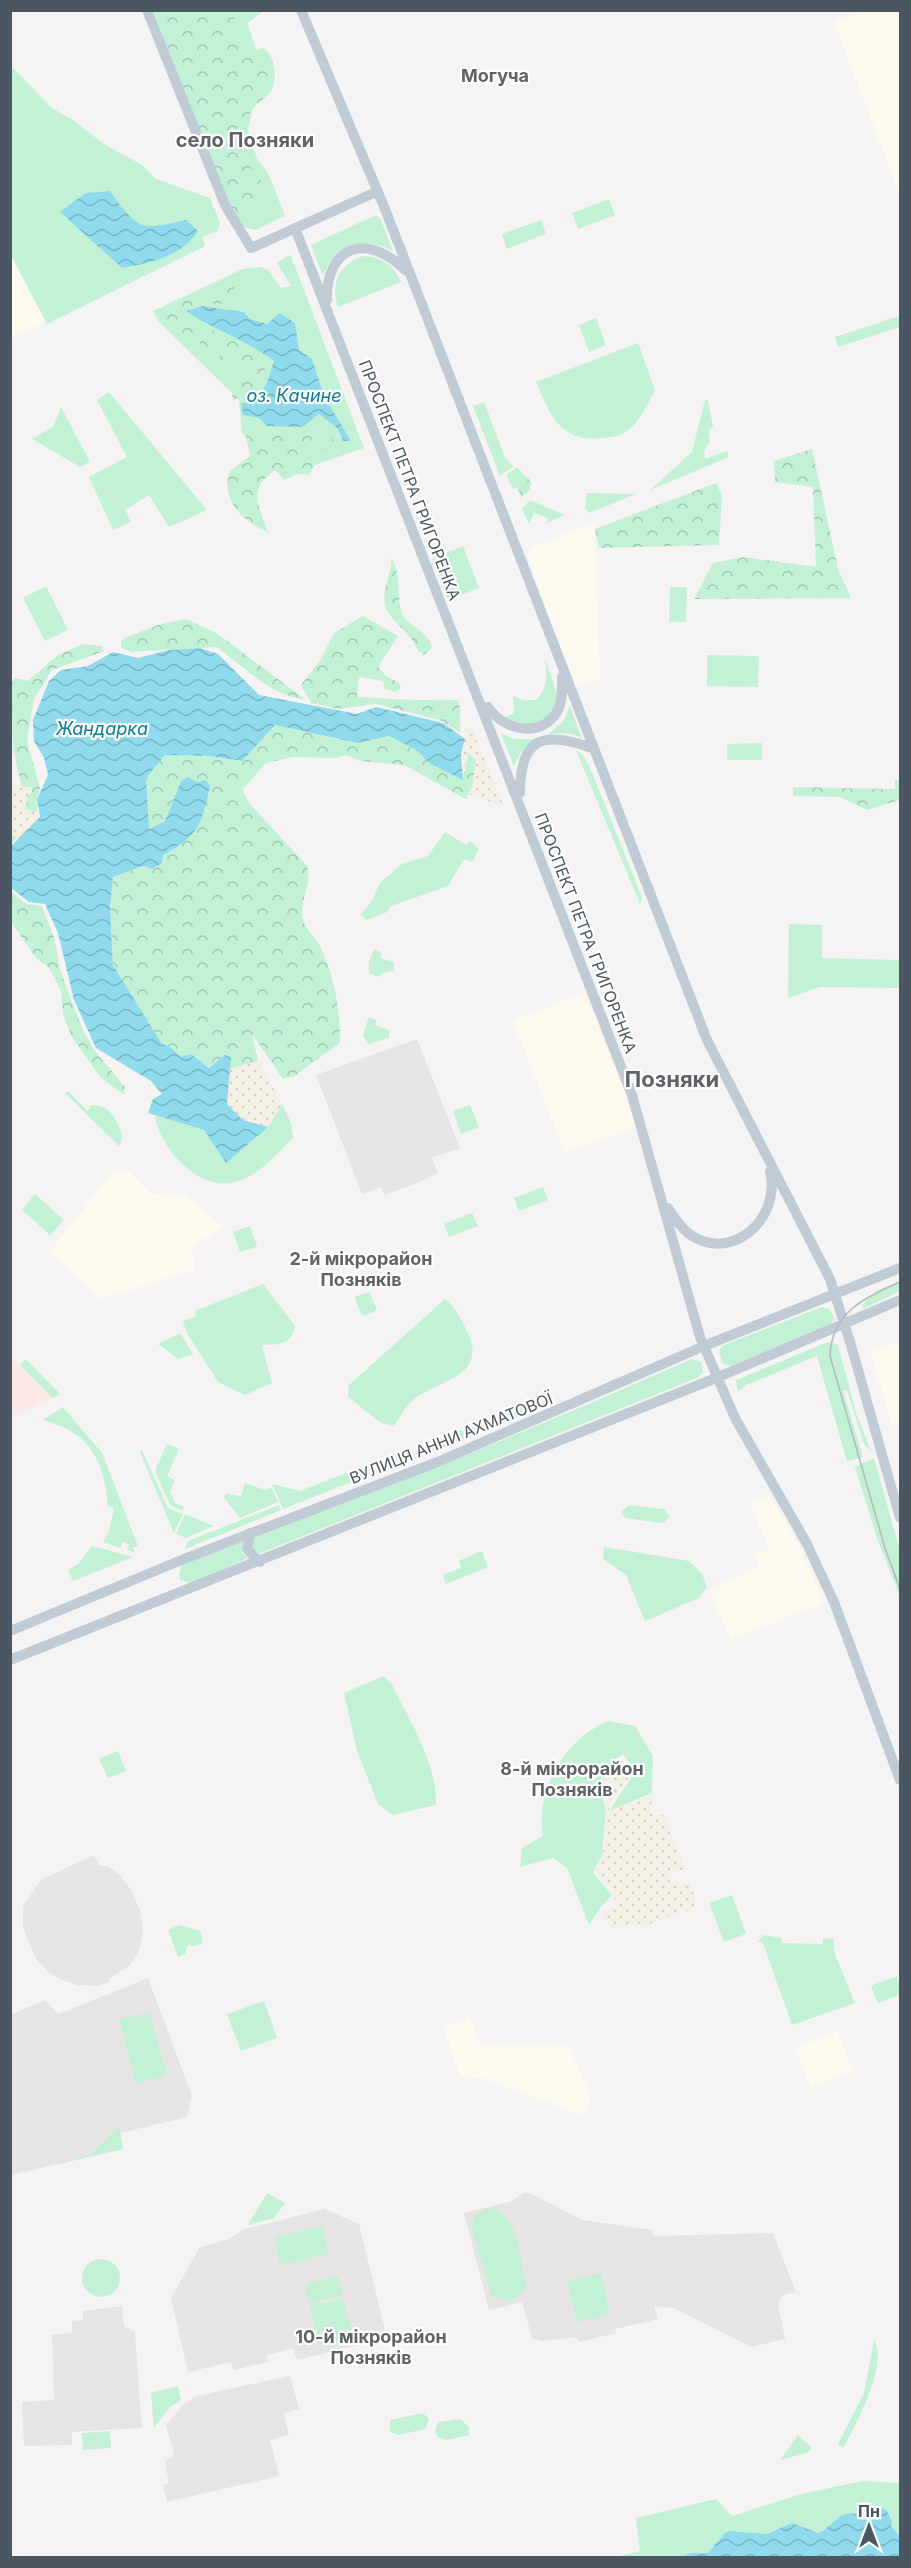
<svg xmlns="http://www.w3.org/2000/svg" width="911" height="2568" viewBox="0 0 911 2568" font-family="Inter,sans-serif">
  <defs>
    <pattern id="forest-crowns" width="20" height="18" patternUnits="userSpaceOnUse" patternTransform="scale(1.5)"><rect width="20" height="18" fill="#c3f1d5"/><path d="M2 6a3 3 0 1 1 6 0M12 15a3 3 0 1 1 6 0" fill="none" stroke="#a0c6b0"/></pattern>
    <pattern id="sand-dots" width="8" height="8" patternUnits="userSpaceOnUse" patternTransform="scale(1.5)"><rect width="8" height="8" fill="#f5f0e5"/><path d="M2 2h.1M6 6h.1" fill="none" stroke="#d4d0c7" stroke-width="1.8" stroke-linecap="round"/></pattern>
    <pattern id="water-waves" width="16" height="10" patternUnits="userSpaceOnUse" patternTransform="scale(1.5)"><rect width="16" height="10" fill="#90daee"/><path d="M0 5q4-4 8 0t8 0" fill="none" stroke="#78b4c4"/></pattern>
  </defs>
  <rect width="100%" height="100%" fill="#f5f3f3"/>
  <path fill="#fdf9ef" d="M863,11H900V195L834,22Z
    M10,255L46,322L11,339H10Z
    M594,523L600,679L576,687L527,556L533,547Z
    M585,992L637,1127L565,1152L513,1021Z
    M113,1171L129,1172L150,1193L187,1197L224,1227L191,1247L195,1269L102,1299L50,1252Z
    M900,1341V1422L892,1426L871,1352Z
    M770,1495L801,1550L824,1603L731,1639L709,1589L760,1567L755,1554L769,1549L750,1503Z
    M469,2017L480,2045H564L570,2048L591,2098L582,2115L486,2079L460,2076L444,2028Z
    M837,2031L853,2071L811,2087L795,2048Z"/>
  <path fill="#e6e4e5" d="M417,1039L460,1148L432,1158L438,1173L419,1182L385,1195L381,1187L362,1194L316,1075Z
    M94,1855L100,1866H108L119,1874L131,1890L140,1910L143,1932L139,1951L130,1965L109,1979V1982L98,1986L78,1985L61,1980L48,1972L35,1957L23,1927V1906L41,1880Z
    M148,1978L192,2096L187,2117L120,2133L123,2149L11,2175L10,2015L45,2000L58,2014Z
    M524,2193L532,2194L582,2220L652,2230L653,2236L773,2233L796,2292L783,2295L778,2303L785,2339L752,2347L674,2308L654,2306L658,2319L615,2329L616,2333L579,2342L577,2337L541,2341L532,2338L522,2302L489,2310L464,2213L512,2201Z
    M324,2209L359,2224L387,2338L297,2360L293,2348L267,2355L268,2362L234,2370L231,2362L188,2372L171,2298L200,2247L227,2240L245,2229Z
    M122,2306L124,2326L135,2332L142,2428L72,2432V2445L24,2446L22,2402L54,2400L52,2335L72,2333V2321L83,2320V2311Z
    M290,2376L299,2409L284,2413L289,2435L270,2440L279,2476L167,2502L163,2485L169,2483L165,2461L174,2455L166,2425L184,2404L196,2396Z"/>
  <path fill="#fce8e6" d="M10,1356L53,1398L11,1416H10Z"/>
  <path fill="#c3f1d5" d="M153,11H264L247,23L262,66L248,129L257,159L268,173L285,216L256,230L243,227L230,208Z
    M10,65L52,108L73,120L104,144L142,165L156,179L210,198L220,223L217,231L202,237L205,246L47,324L11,255Z
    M609,199L615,215L578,229L572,213Z
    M376,215L381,220L393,251C364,235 333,245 323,276L311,245Z
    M541,220L546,234L507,249L502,234Z
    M288,255L291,256L364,448L285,475L242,433L239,400L158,321L153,311L243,269L260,267L268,270L281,288L291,286L277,263Z
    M363,256C382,257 393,264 401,282L338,307C330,283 339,265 363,256Z
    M900,316V327L838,347L835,337Z
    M596,318L606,345L589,352L579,325Z
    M638,343L655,390C649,402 642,416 633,426C625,435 615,437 604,438C560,443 551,416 536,382Z
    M109,392L207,510L169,527L149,495L125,510L131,522L113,530L89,477L127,457L97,400Z
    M705,400H708L713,427L709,430L710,442L704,451L705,459L727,451L729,457L650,490L692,452Z
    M484,402L505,458L514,466L500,476L473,406Z
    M61,407L90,462L80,467L32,439L53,427Z
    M587,493L636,494L589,513L585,508Z
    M530,500L565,515L546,523L548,518L534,513L529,524L522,509Z
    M463,546L479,588L448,600L432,558Z
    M46,586L68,630L45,641L23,598Z
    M670,587H687L686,622H669Z
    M707,655L759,656L758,687L707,686Z
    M545,658L558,697L550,716L536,726L502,718L514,713L513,696L523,700H536C549,687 547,675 545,658Z
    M570,706L582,738L568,733L548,734L563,722Z
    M501,734L515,739H537L521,752L514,766Z
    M762,743V760H727V744Z
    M576,750L583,755L591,770L642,897L640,904Z
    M445,832L466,845L470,840L479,849L472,862L464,859L448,886L391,906L387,912L367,920L360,915L371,902L380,883L402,864L428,856Z
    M789,924L822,925V958L900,960V988L820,987L788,998Z
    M374,949L382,953L380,958L394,962V971L385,972L378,977L369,973V962Z
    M369,1017L377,1020L375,1025L389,1030V1038L368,1044L363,1035Z
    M68,1091L88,1111L91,1105C111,1104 117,1121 123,1137L119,1146L65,1093Z
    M282,1104L291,1123L293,1138C276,1155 260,1175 235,1182C198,1192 162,1149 155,1118L157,1116L204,1130L268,1127Z
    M470,1105L479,1127L461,1134L453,1111Z
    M543,1187L548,1200L519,1211L514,1198Z
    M35,1194L64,1220L50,1235L22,1210Z
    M472,1213L478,1226L449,1237L444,1224Z
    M250,1226L257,1247L240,1252L233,1232Z
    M900,1281V1291L863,1309L862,1305L876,1291Z
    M263,1284L295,1326C291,1346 279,1344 262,1345L272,1383L245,1395L218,1382L187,1333L183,1321L196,1316L195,1311Z
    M369,1292L377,1310L365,1316L361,1314L354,1297Z
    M445,1299C457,1309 461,1319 468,1333C489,1380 431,1380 410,1403C404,1409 399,1419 394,1426L381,1423L348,1397L349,1385Z
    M822,1307L829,1309L834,1317L831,1325L826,1328L731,1366L723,1364L719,1351L724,1345Z
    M180,1333L193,1354L178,1359L158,1344Z
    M828,1342L838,1345L856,1413L871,1451L864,1444L847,1390L843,1391L863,1457L847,1461L817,1356L746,1385L738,1392L736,1380Z
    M26,1359L60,1394L53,1398L20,1365Z
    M692,1359L701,1362L703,1372L697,1378L261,1553L252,1552L253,1538L258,1535C405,1482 549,1422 692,1359Z
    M536,1400L539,1407L431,1452L428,1444Z
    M63,1407L102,1453L138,1546L133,1548L135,1553L127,1550L129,1544L123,1542L120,1548L103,1542L109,1531L114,1509L108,1506C104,1459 89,1432 43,1420Z
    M167,1444L179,1449L167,1476L175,1480L170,1491L175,1503L184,1507L182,1511L170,1505L155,1471Z
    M142,1450L168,1508L183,1514L174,1533L140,1452Z
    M395,1454L399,1463L283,1509L272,1484L300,1491Z
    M874,1458L900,1551V1597L877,1538L855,1467Z
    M245,1483L265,1490L272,1488L278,1502L240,1518L224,1498L226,1494L241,1496Z
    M279,1505L281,1510L185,1549L188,1541Z
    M629,1505L664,1509L670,1517L663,1523L625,1518L621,1512Z
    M185,1514L214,1526L186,1538L176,1534Z
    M243,1542L242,1553L249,1558L191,1583L180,1580L179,1573L182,1565Z
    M92,1546L133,1557L73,1581L68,1570L79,1563Z
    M604,1547L689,1561L702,1574L707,1587L699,1598L645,1621L626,1575L603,1559Z
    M478,1552H482L488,1567L446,1584L443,1575L461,1568L459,1561Z
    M384,1676L392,1685C410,1722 437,1763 436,1805L393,1815L378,1804L357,1751L344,1693Z
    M609,1721L635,1726L653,1756L652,1793L609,1811L635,1772L623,1754L602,1770L600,1790L606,1810L602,1855L593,1873L612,1895L600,1908L589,1925L567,1868L553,1858L520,1867L522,1848L543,1836C535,1790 565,1738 609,1721Z
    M118,1751L126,1771L108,1778L99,1759Z
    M732,1895L746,1934L724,1942L709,1903Z
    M179,1925L200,1931L203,1943L194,1946L188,1945L185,1954L178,1957L168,1930Z
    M763,1935L781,1938L782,1943L823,1944V1938L834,1939V1952L855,2003L792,2025L763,1943L758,1942Z
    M897,1976L900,1984L899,1995L878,2003L871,1986Z
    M264,2001L277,2038L241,2051L227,2014Z
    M149,2012L167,2075L136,2083L119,2020Z
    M119,2126L123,2149L58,2164L91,2154Z
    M267,2193L285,2203L274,2218L248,2225Z
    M492,2208C519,2214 520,2261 526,2284L524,2292L512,2301L497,2299L491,2294L472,2229C473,2216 478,2209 492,2208Z
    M322,2226L328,2254L280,2265L274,2237Z
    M82 2278a19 19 0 1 1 38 0a19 19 0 1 1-38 0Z
    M601,2273L610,2314L577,2322L567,2281Z
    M338,2276L343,2295L309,2303L305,2284Z
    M343,2298L348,2317L314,2325L310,2306Z
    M348,2318L353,2337L319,2345L315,2326Z
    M874,2340C889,2363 856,2425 843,2448L838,2444L864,2393Z
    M178,2386L181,2400L169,2408L154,2428L151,2393Z
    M418,2414H424L429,2419L425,2429L399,2435L390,2432V2420Z
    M460,2419L469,2427V2435L446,2440L438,2437L435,2431L438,2422Z
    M110,2431L111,2448L83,2450L82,2433Z
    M798,2435L812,2448L807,2453L780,2460Z
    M863,2481L900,2483V2557L612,2558L640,2551L636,2518L716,2499L732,2516L801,2494Z"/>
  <path fill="url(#forest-crowns)" d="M154,11H235L234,29L254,51L264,48C274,56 278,76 272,89C268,98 254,103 250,114C247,119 248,121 244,126L239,123L232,139L224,142L221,151L223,160L233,148L248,154L253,168L247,171L250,177H259L264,186L261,198L249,203L253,212L243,219L230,208Z
    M228,278L237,279L229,304L197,303L181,312L269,361L254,393L233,400L232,392L247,377L246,368L231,367L221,362L218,350L208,358L200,347L199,334H179L164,318L186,300L207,294Z
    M249,422L256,429L302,436L327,427L335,442L326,450L308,448V456L315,463L309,475L297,474L284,480L275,470C247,490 258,504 268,532C243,522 220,500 230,471L250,456L245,430Z
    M812,449L838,569L851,598L694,599L713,563L743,557L816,567L813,487L775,482L774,461Z
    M517,467L531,482L530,490L521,497L517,487L513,489L506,475Z
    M716,483L722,495L719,545L599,548L595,529Z
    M391,558C402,572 396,596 402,613C408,628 428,629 432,648L424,655C416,651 415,643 410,637C391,615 379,613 387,581C389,574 392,566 391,558Z
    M363,616L398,636L378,667L386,676L399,683L401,688L396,692L385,689L383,681L359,677L357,697C391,699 425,701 458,700C462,714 459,722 461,733L440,720L376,704L338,709L311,703L301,685L321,659L334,633Z
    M186,619L218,634L306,700C271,696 244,667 217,647L131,652L121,647V641L125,638L158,625Z
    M83,644L101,646L104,651L52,670L34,699L27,741L40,788L37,797V815L11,844V831L22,790L13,747L11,683L15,678L28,681L58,655Z
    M275,725L358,743L389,736L418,751L429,763L463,779L468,752L476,760L473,784L466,799L404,765L361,761L346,755L336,758L293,757L266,763L242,790L250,804L307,866C313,885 298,901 303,920C306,930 316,938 321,948C335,978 340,1010 340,1043L293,1077L283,1079L252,1034L258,1061L230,1069V1057L225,1056L209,1068L191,1054L181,1057L169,1046L162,1044L113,965L110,907L113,877L143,866L152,869L162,863L163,855L181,845L197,782L181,781L165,821L148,829L146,778L164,755L209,756L242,761Z
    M895,780H900V800L867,810L840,797L793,796V787L895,789Z
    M11,892L27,904L42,906L54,937L60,970L82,1028L94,1050L125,1087L124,1095L101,1078L72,1037L63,1014L61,991L50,969L37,959L11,922Z"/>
  <path fill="url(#sand-dots)" d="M471,726L504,807L469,794L473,784L476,760L468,753L463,771C463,760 465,740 463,731Z
    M10,785L32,787V793L27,796L26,809L38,813V818L20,838L11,835Z
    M258,1061L282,1104L268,1127L243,1120L227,1104L230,1069Z
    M622,1761L632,1773L609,1805V1812L648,1797L653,1798L649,1812L656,1816L663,1815L686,1870H671L669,1881L690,1885L695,1897L694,1908L646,1925L630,1924L618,1929L613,1928L600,1915L616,1905L614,1890L596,1872C610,1841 607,1810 603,1777L611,1767Z"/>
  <path fill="url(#water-waves)" d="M110,191C138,230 140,231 186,220L198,231C183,256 150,263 122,268L60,212L86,193Z
    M202,306L244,312L250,319L267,324L280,313L295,323L299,350L312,359L324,396L351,441H343L338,429L319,414L303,427L267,426L259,418L243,415L241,403L255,402L267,383L274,361C246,340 214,330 186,311Z
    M200,648L218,654L259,695L357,714L376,707L443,723L465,739L461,754L463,780L429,763L418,751L389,736L358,743L275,725L242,761L209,756L165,755L146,778L149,829L165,821L181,781L188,777L197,782L205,780L210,785C203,822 198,837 163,855L162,863L152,869L143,866L113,877L110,907L113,965L162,1044L169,1046L181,1057L191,1054L209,1068L225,1055L231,1057L227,1104L243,1120L268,1127L226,1163L204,1130L148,1113L153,1099L162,1094L151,1081L96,1048L74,1000L58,933L45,904L29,902L11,888V846L40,817L37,799L48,775L44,758L34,741L33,720L49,681L61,670L88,666L113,652L138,658L169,650Z
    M882,2508L887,2511L892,2521L891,2526L900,2537V2557H681L691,2553H708L725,2533L730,2531L767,2534L792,2523L818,2533C838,2524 838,2507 864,2516L874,2509Z"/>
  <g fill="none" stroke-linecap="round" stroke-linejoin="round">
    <path stroke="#c1cbd6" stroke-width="10" d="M147,10L225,205L251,248L378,191
      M301,10L385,209L707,1040L830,1279L851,1345L900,1518
      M295,228L632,1095L700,1337L735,1418L807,1544L834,1602L900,1780
      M327,300C326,245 368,232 405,270
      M488,707C504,731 542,739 558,710C563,700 562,687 562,677
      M520,793C520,736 544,731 592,748
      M668,1208C674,1217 679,1226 688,1233C730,1265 782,1219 770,1171
      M250,1533L247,1549L260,1562
      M10,1631L184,1559L435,1463L704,1346L900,1268
      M10,1660L716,1378L900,1300"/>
    <path stroke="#b5b8bd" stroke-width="1.5" d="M900,1282C865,1297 831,1313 830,1356L885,1548L900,1589"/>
  </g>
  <g text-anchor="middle" stroke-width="4.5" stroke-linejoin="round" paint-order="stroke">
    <g font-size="16" fill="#4a5661" stroke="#fff">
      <text transform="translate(410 480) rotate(69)" y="6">ПРОСПЕКТ ПЕТРА ГРИГОРЕНКА</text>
      <text transform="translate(586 933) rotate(69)" y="6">ПРОСПЕКТ ПЕТРА ГРИГОРЕНКА</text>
      <text transform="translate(451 1438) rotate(-22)" y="6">ВУЛИЦЯ АННИ АХМАТОВОЇ</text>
    </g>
    <g font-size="18" font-weight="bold" fill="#5f6368" stroke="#fff">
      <text x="495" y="82">Могуча</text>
      <text x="361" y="1265">2-й мікрорайон<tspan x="361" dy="21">Позняків</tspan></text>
      <text x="572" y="1775">8-й мікрорайон<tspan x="572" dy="21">Позняків</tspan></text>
      <text x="371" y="2343">10-й мікрорайон<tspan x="371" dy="21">Позняків</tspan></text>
    </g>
    <g font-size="18" font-style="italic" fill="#0c7c9b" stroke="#fff">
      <text x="294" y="402">оз. Качине</text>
      <text x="102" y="735">Жандарка</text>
    </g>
    <g font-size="20" font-weight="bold" fill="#5f6368" stroke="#fff">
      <text x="245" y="147">село Позняки</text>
    </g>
    <g font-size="22" font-weight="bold" fill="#5f6368" stroke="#fff">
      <text x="672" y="1087">Позняки</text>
    </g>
  </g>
  <rect width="911" height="2568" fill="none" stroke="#4a5661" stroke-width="24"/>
  <g transform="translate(869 2526)" stroke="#ffffff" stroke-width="4.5" paint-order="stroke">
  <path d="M0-4.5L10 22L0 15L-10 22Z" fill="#4a5661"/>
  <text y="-9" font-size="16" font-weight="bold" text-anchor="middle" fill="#4a5661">Пн</text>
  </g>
</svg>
